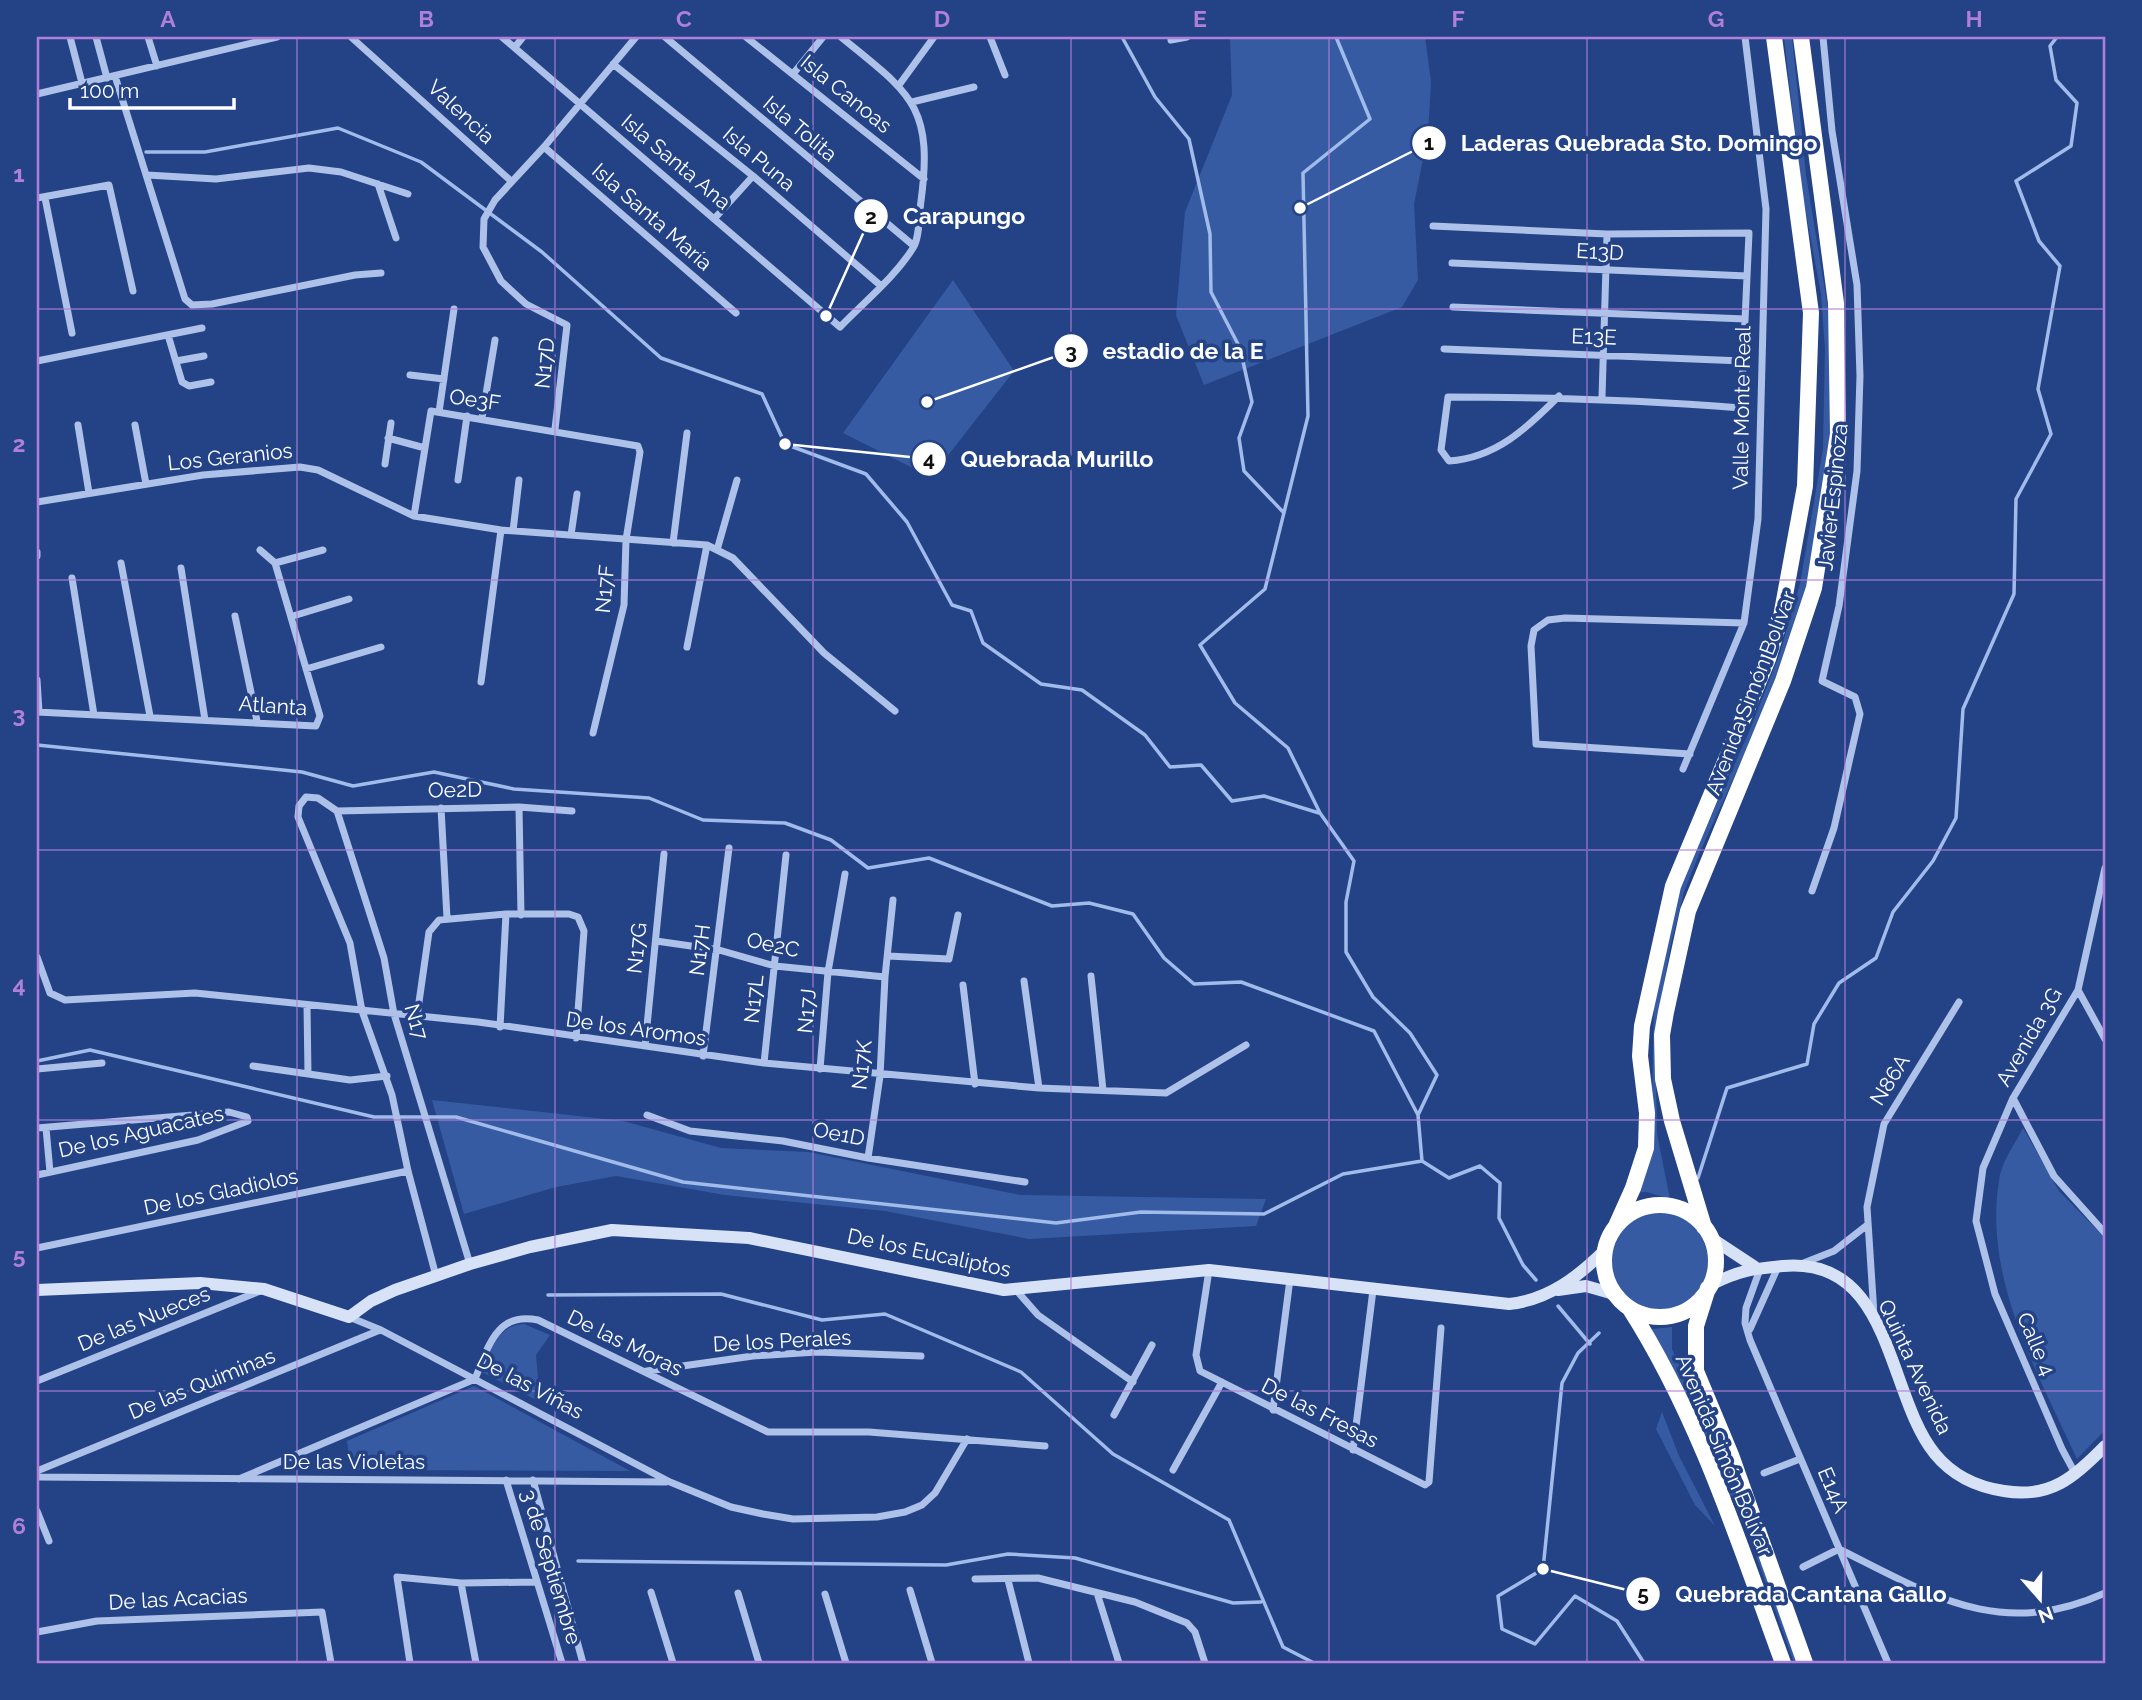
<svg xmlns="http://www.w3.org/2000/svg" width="2142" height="1700" viewBox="0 0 2142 1700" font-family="Raleway,sans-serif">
  <rect width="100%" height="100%" fill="#234386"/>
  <path fill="#375ba3" d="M1230,37H1425L1431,82L1428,134L1414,204L1418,280L1402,307L1204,385L1176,315L1185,212L1232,95Z
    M1784,37H1792L1806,175L1830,321L1831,451L1808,585L1778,681L1699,854L1684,892L1671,944L1660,1005L1656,1077L1657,1134L1670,1199L1647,1192L1631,1193L1652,1099L1654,1003L1678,889L1749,732L1780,653L1800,584L1823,449L1825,349L1821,294L1802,191Z
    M953,280L1014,371L931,477L843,433Z
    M432,1100L623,1121L721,1148L808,1152L1021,1195L1266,1199L1256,1226L1029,1239L885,1211L725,1195L616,1176L556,1187L464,1214Z
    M2023,1128L2059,1191L2105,1238V1430L2077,1459C2037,1371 1981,1275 2000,1175C2003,1160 2016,1142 2023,1128Z
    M1608 1262a50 50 0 1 1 100 0a50 50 0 1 1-100 0Z
    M524,1324L550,1335L536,1355L540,1402L482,1372C491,1350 496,1326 524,1324Z
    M1672,1327V1349L1756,1537L1801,1663H1794L1750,1539L1670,1362L1661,1346L1643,1330Z
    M474,1386L630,1471L351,1470L347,1441Z
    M1662,1412L1679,1456L1715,1526L1695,1505L1656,1429Z"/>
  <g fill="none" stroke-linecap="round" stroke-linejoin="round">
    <path stroke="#a1bbea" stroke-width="3.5" d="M1122,37L1155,97L1189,139L1210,234L1211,292L1240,348L1252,402L1239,438L1244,471L1284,513
      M1336,37L1370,119L1303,173L1308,416L1265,589L1200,645L1235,703L1288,748L1320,813L1354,861L1346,902V952L1373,997L1410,1033L1437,1075L1418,1115L1422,1161L1449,1178L1480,1166L1500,1183L1499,1218L1523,1265L1536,1280
      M146,152H205L338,128L421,162L542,252L661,358L762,394L785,444L866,474L907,522L952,605L971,611L983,643L1041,684L1082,690L1145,735L1170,767L1201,765L1232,801L1264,796L1319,813
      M37,745L302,772L353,786L434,772L514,789L649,798L703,820L785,823L831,840L868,868L929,858L1052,906L1089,903L1133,914L1164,958L1194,984L1241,982L1374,1031L1418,1115
      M37,1061L90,1050L374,1117H456L683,1182L1056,1223L1141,1212L1264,1214L1343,1174L1422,1161
      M1698,1178L1727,1088L1807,1064L1814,1024L1839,983L1876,958L1893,912L1933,861L1956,818L1963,709L2014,594L2016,499L2051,434L2038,389L2060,266L2039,241L2016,181L2071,146L2077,103L2056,80L2050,46L2057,37
      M548,1295L721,1294L822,1320L885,1314L1021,1372L1113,1454L1229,1520L1283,1647L1314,1663
      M1558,1306L1590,1344
      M1599,1333L1578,1353L1562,1383L1543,1569L1498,1596L1502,1629L1535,1644L1575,1596L1617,1621L1644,1663
      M578,1561L946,1565L1008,1554L1075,1558L1233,1603L1261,1602"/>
    <path stroke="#adc1e9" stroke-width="7" d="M70,37L82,83
      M96,37L107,78
      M148,37L157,66
      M351,37L511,181
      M502,37L840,327C864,302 895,277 913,248C920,237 919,214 921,201C934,104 909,93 841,37
      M665,37L914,246
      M746,37L924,179
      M990,37L1005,75
      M1171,40L1187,37
      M515,47L523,37
      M613,64L753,176L880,285
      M793,74L823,37
      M115,76L185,299L192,305L212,304L355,275L381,273
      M899,85L934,37
      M37,94L277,37
      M912,102L974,87
      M544,147L736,313
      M147,175L216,179L309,168L341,172L408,194
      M378,184L396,238
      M37,198L109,185L133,291
      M45,198L72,333
      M715,218L753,176
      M1433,226L1607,234L1749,233L1741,408C1643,400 1546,397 1448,397L1441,450L1449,461C1496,458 1527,428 1559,396
      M1452,263L1747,276
      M1453,307L1745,319
      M168,335L182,382L189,386L211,382
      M1444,349L1743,361
      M37,361L202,328
      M176,361L204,356
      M410,375L444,379
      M1602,397L1607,234
      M439,412L454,309
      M482,418L495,340
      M78,425L89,493
      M135,425L146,484
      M555,429L567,325L526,304L501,281L483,247L484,219L495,200L544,147L636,37
      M388,438L425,448
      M385,464L391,423
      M458,480L467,416
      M37,502L203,475L300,467L318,470L414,516L501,530L707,545L733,558L824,653L895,711
      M414,516L431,411L638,446L640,452L626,540L624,605L593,733
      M513,531L519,480
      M571,535L577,494
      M673,543L687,433
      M717,550L737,480
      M37,552V556
      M121,563L150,716
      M275,563L323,550
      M181,568L205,720
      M72,578L94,715
      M235,616L257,721
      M293,616L349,599
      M687,647L707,545
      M306,669L381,647
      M37,680L39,712
      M481,682L501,530
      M37,712L316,726L320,716L275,563L260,550
      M1690,754L1536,744L1531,646L1534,630L1548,620L1565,618L1744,623
      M1683,769L1744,623L1758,519L1766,209L1745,37
      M519,807L521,915
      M441,808L447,918
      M337,811L519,807L572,811
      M1812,891L1834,828L1860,714L1855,697L1822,681L1839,606L1857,471L1860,376L1857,285L1832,131L1823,37
      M656,941L719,950L775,966L885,977L880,1076L868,1158
      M888,956L949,959L958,915
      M37,957L50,993L65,1000L195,993L478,1022L764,1063L1039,1088L1166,1093L1246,1045
      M1091,976L1103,1090
      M885,977L893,900
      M1024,981L1039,1088
      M963,985L975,1084
      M2078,990L2105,1039
      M307,1005L308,1074
      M417,1016L429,932L439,920L506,914H569L578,917L584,931L576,1038
      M500,1027L506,914
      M645,1046L664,854
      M703,1056L729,848
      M764,1063L786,855
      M253,1066L350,1080L387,1076
      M37,1069L102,1063
      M820,1069L828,972L845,874
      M2013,1098L2054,1176L2105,1233
      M647,1115L690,1131L783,1141L868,1158L1025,1182
      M37,1128L229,1112L247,1117L248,1121L198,1140L37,1175
      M46,1128L50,1172
      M37,1248L408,1171
      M1801,1264L1834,1251L1866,1226
      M1760,1269L1746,1308L1745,1323L1750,1340L1888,1663
      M1209,1270L1196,1355L1200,1371L1425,1485L1429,1482L1441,1328
      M436,1276L408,1171L392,1095L362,1011L350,943L298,817L299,806L306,797L318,798L337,811L384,958L394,1014L470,1264
      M1017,1291L1038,1315L1133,1382
      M1874,1314L1867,1207L1884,1124L1959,1002
      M349,1317L381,1330L670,1482L731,1507L763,1514L793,1519L877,1517L905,1512L922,1505L935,1493L967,1439
      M1750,1329L1778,1267
      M647,1371L753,1356L817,1352L921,1356
      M37,1381L260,1291
      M1273,1410L1290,1279
      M1114,1415L1152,1345
      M1353,1450L1373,1290
      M1173,1470L1222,1382
      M37,1471L380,1330
      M1764,1473L1800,1459
      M2076,1475L2062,1449L1995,1294L1976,1221L1983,1168L2013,1098L2078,990L2105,868
      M37,1477L666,1482
      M239,1479L475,1379C488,1348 496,1311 538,1320L768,1432H869L1045,1446
      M506,1480L562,1663
      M533,1480L583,1663
      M37,1511L49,1541
      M1803,1567L1839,1549C1933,1596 2000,1640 2105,1593
      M975,1579L1038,1578L1135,1602L1187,1623L1195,1632L1205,1663
      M1008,1580L1029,1663
      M461,1583L476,1663
      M910,1590L932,1663
      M651,1592L673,1663
      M738,1593L759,1663
      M1097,1593L1119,1663
      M825,1594L846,1663
      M37,1632L97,1621L322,1612L331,1663
      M410,1663L397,1577L461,1583L537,1582"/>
    <path stroke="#d8e2f7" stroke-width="12" d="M1711,1238L1755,1267
      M1712,1284C1741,1270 1752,1269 1783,1266C1893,1256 1886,1394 1935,1454C1953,1476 1977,1487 2004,1491C2050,1499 2075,1477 2105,1446
      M37,1290L200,1283L264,1289L349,1317L371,1301L395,1290L470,1264L530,1247L612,1230L749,1238L1004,1290L1209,1270L1509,1304C1548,1300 1578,1277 1605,1250
      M1558,1290L1586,1286L1614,1294"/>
    <path stroke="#fff" stroke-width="16" d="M1604 1261a56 56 0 1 1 112 0a56 56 0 1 1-112 0Z
      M1616,1226L1633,1188L1646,1148L1647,1113L1640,1056L1642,1026L1673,886L1768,659L1781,617L1805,486L1811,313L1774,37
      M1704,1227L1672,1121L1663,1079L1662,1035L1666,1012L1688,911L1783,681L1814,588L1838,434L1836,303L1801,37
      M1708,1288L1696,1326V1371L1731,1455L1805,1663
      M1630,1309C1699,1417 1739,1543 1783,1663"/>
  </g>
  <path fill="none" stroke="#b080d9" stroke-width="2" stroke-opacity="0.55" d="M297,37V1663M555,37V1663M813,37V1663M1071,37V1663M1329,37V1663M1587,37V1663M1845,37V1663M37,309H2105M37,580H2105M37,850H2105M37,1120H2105M37,1391H2105"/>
  <g text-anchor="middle" stroke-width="7" stroke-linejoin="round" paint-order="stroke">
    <g font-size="21" fill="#fff" stroke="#234386">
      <text transform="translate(846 94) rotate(39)" y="7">Isla Canoas</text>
      <text transform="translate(461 112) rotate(43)" y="7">Valencia</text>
      <text transform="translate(800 129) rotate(40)" y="7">Isla Tolita</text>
      <text transform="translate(759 159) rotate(40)" y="7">Isla Puna</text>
      <text transform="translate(676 162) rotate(40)" y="7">Isla Santa Ana</text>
      <text transform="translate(652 217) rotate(41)" y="7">Isla Santa María</text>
      <text transform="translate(1600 252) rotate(3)" y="7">E13D</text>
      <text transform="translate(1594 337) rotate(2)" y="7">E13E</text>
      <text transform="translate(545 363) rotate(-84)" y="7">N17D</text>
      <text transform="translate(475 400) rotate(8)" y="7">Oe3F</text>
      <text transform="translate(1742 408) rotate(-89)" y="7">Valle Monte Real</text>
      <text transform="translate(230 457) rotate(-6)" y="7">Los Geranios</text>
      <text transform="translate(1833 497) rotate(-84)" y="7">Javier Espinoza</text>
      <text transform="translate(605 589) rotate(-85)" y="7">N17F</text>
      <text transform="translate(1751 693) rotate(-69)" y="7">Avenida Simón Bolívar</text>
      <text transform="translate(273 706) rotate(4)" y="7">Atlanta</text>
      <text transform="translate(455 790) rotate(-1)" y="7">Oe2D</text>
      <text transform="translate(773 945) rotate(12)" y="7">Oe2C</text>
      <text transform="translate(637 948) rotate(-84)" y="7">N17G</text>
      <text transform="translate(700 950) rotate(-83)" y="7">N17H</text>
      <text transform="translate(754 999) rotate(-84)" y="7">N17L</text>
      <text transform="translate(807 1011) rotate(-85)" y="7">N17J</text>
      <text transform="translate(416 1022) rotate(74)" y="7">N17</text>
      <text transform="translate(636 1029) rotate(8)" y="7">De los Aromos</text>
      <text transform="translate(2029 1037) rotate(-60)" y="7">Avenida 3G</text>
      <text transform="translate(862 1065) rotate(-84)" y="7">N17K</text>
      <text transform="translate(1890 1080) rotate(-58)" y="7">N86A</text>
      <text transform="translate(141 1132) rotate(-13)" y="7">De los Aguacates</text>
      <text transform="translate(839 1134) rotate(11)" y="7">Oe1D</text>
      <text transform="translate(221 1192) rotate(-12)" y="7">De los Gladiolos</text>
      <text transform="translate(929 1253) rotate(12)" y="7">De los Eucaliptos</text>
      <text transform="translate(144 1319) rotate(-22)" y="7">De las Nueces</text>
      <text transform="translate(782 1341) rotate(-3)" y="7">De los Perales</text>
      <text transform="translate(625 1343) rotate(26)" y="7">De las Moras</text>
      <text transform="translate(2036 1344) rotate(67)" y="7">Calle 4</text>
      <text transform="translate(1915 1367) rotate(65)" y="7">Quinta Avenida</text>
      <text transform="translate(202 1384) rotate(-22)" y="7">De las Quiminas</text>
      <text transform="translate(530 1386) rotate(28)" y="7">De las Viñas</text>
      <text transform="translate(1320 1413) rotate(27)" y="7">De las Fresas</text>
      <text transform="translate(1724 1455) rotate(67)" y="7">Avenida Simón Bolívar</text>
      <text x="354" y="1469">De las Violetas</text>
      <text transform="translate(1833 1490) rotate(67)" y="7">E14A</text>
      <text transform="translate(551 1567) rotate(73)" y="7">3 de Septiembre</text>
      <text transform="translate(178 1599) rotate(-3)" y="7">De las Acacias</text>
    </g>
  </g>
  <path fill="none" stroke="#fff" stroke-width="2.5" d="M1300 208L1429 143M826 316L871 216M927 402L1071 351M785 444L929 459M1543 1569L1643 1594"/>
  <g fill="#fff" stroke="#234386" stroke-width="2.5">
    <circle cx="1300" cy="208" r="7"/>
    <circle cx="826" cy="316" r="7"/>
    <circle cx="927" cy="402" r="7"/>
    <circle cx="785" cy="444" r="7"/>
    <circle cx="1543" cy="1569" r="7"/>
    <circle cx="1429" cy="143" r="18"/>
    <circle cx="871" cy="216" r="18"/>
    <circle cx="1071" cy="351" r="18"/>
    <circle cx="929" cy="459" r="18"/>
    <circle cx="1643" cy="1594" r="18"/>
  </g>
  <g font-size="21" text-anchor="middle" font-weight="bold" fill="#111">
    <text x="1429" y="150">1</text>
    <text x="871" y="224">2</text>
    <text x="1071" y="359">3</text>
    <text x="929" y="466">4</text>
    <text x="1643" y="1601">5</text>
  </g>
  <g font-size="23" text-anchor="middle" font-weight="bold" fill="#fff" stroke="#234386" stroke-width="7" stroke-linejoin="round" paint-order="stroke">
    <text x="1639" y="151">Laderas Quebrada Sto. Domingo</text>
    <text x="964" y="224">Carapungo</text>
    <text x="1183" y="359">estadio de la E</text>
    <text x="1057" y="467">Quebrada Murillo</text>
    <text x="1811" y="1602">Quebrada Cantana Gallo</text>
  </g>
  <rect width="2142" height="1700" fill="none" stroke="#234386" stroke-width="77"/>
  <g transform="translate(2040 1599) rotate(160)" stroke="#234386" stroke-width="5" paint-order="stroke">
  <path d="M0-5L12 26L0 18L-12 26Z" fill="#ffffff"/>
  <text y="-10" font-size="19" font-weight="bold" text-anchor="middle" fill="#ffffff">N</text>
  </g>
  <path d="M70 98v10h164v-10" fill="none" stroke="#ffffff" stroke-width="3.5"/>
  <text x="80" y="98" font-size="21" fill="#ffffff" stroke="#234386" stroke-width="5" paint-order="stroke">100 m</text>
  <rect x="38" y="38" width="2066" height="1624" fill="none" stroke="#b080d9" stroke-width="2.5"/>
  <g font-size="23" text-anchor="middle" font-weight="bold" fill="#b080d9">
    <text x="168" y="27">A</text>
    <text x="426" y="27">B</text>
    <text x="684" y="27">C</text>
    <text x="942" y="27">D</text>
    <text x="1200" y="27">E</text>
    <text x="1458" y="27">F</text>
    <text x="1716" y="27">G</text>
    <text x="1974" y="27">H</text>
    <text x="19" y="182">1</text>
    <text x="19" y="452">2</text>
    <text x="19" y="723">3</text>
    <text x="19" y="993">4</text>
    <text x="19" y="1264">5</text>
    <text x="19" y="1534">6</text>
  </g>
</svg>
